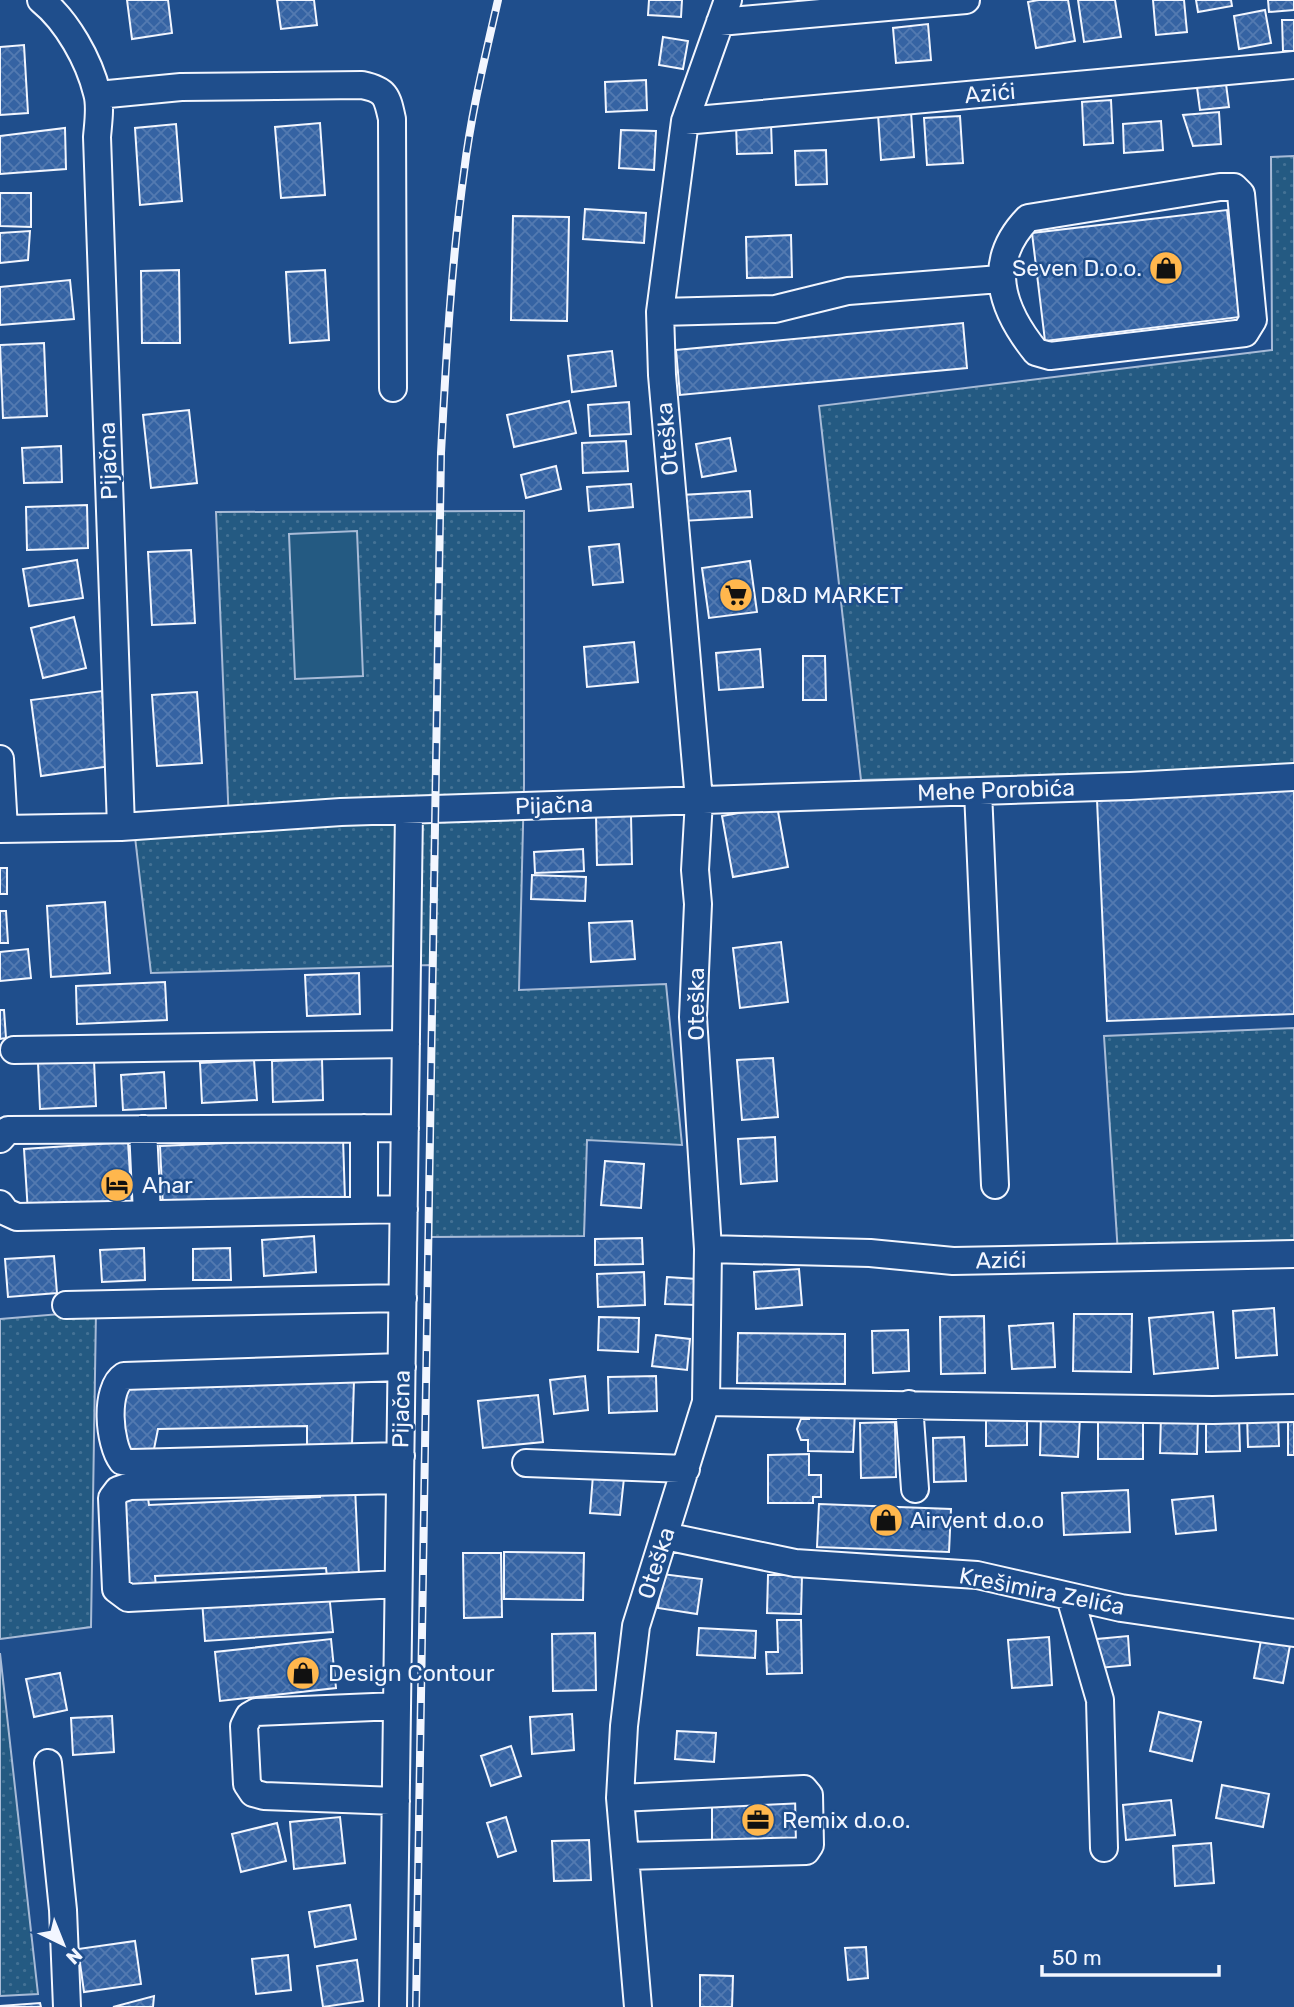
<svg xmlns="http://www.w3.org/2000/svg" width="1294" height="2007" viewBox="0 0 1294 2007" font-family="Rubik,sans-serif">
  <defs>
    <pattern id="grass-dots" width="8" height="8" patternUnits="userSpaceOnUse" patternTransform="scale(1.75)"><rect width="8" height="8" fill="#245a82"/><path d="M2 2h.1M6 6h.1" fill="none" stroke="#447295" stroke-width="1.8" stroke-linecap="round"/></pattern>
    <pattern id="building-cross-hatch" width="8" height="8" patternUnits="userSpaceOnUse" patternTransform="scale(1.75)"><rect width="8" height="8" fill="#3563a3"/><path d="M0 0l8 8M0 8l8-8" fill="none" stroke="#537ab1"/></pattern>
  </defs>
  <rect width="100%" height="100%" fill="#1f4e8c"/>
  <path fill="url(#grass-dots)" stroke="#a8bbd7" stroke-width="2" d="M1294,156V768L861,780L819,406L1272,350L1271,157Z
    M524,511V786L519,990L666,984L682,1145L587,1140L584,1236L428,1237L432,965L151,973L133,820L229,823L216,512Z
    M1294,1028V1245L1118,1254L1104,1036Z
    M96,1311L91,1627L0,1639V1319Z
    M0,1653L38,1994L0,1996Z"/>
  <path fill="#245a82" stroke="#a8bbd7" stroke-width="2" d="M357,531L363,676L295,679L289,534Z"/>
  <path fill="url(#building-cross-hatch)" stroke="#f2f6ff" stroke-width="2" d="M127,0H168L172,33L132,39Z
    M277,0H314L317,25L281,29Z
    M649,0H682L681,17L648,15Z
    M1038,0H1068L1075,41L1036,48L1028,2Z
    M1078,0H1115L1121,37L1084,42Z
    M1153,0H1184L1187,32L1156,35Z
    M1196,0H1231L1232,6L1198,12Z
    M1268,0H1294V10L1269,12Z
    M1265,10L1271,43L1239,49L1234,16Z
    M1282,20H1294V51H1283Z
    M928,24L931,60L896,63L893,28Z
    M663,37L688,41L683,69L659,65Z
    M24,45L28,113L0,115V47Z
    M1225,76L1229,107L1200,110L1196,80Z
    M646,80L647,110L606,112L605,82Z
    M1111,100L1113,143L1084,145L1082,102Z
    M911,112L914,157L881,160L878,114Z
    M1219,112L1221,144L1193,146L1183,115Z
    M960,116L963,163L927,165L924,118Z
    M1161,121L1163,150L1124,153L1123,124Z
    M320,123L325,195L281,198L275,127Z
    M771,123L772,153L737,154L736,124Z
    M176,124L182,201L140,205L135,128Z
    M65,128L66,169L0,174V136Z
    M621,130L656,131L654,170L619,168Z
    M826,150L827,184L796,185L795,151Z
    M0,193H31V227L0,226Z
    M585,209L646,213L644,243L583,239Z
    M1227,210L1240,317L1045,341L1032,233Z
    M513,216L569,217L567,321L511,320Z
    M30,231L28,260L0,263V233Z
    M791,235L792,277L747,278L746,237Z
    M179,270L180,343H142L141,271Z
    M325,270L329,340L290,343L286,272Z
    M70,280L74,319L0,325V287Z
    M963,323L967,368L680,395L676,350Z
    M44,343L47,416L3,418L0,345Z
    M612,351L616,386L572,392L568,356Z
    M569,401L576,433L514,447L507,415Z
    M629,402L631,434L590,436L588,405Z
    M189,410L197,483L151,488L143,415Z
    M730,438L736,471L702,477L696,444Z
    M626,441L628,471L583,473L582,443Z
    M61,446L62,482L24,483L22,448Z
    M556,466L561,489L526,498L521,475Z
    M631,484L633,507L589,511L587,487Z
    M750,491L752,517L682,521L681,495Z
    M87,505L88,548L27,550L26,507Z
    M619,544L623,582L593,585L589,547Z
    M191,550L195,623L152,625L148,552Z
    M77,560L83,598L29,606L23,569Z
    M750,561L757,612L709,618L702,568Z
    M74,617L86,668L43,678L31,628Z
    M634,642L638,682L587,687L584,647Z
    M760,649L763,687L719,690L716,653Z
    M803,656H825L826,700H803Z
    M102,691L111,766L41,776L31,700Z
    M197,692L202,763L157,766L152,695Z
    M1294,790V1014L1107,1021L1097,800Z
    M777,806L788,867L733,877L722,816Z
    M596,815H631L632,864L597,865Z
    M583,849L584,871L535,873L534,852Z
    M0,868H7V894H0Z
    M532,875L586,877L585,901L531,899Z
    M105,902L110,973L51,977L47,906Z
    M0,911H6L8,943H0Z
    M632,921L635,959L591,962L589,923Z
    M781,942L788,1002L740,1008L733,948Z
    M28,949L31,978L0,981V952Z
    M359,973L360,1014L307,1016L305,975Z
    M165,982L167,1020L77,1024L76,986Z
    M0,1010H4L6,1038L0,1039Z
    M773,1058L778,1117L742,1120L737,1060Z
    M322,1059L323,1100L273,1102L272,1061Z
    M94,1060L96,1106L40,1109L38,1063Z
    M254,1060L257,1100L202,1103L200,1063Z
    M164,1072L166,1108L123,1110L121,1075Z
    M775,1137L777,1181L741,1184L738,1139Z
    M343,1138L345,1200L163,1208L160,1146Z
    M128,1142L132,1206L28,1213L24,1149Z
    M605,1161L644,1164L641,1208L601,1205Z
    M314,1236L316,1272L264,1276L262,1240Z
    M642,1238L643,1264L595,1265V1239Z
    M144,1248L145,1280L102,1282L100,1250Z
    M230,1248L231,1280H193V1249Z
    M54,1256L57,1293L8,1297L5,1259Z
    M799,1269L802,1305L756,1309L754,1272Z
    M644,1272L645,1305L598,1307L597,1274Z
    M667,1277L697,1279L695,1305L665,1304Z
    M1274,1308L1277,1355L1236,1358L1233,1311Z
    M1213,1312L1218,1368L1154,1374L1149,1318Z
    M1074,1314H1132L1131,1372L1073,1371Z
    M984,1316L985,1373L941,1374L940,1317Z
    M599,1317L639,1318L638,1352L598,1350Z
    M1053,1323L1055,1367L1012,1369L1009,1326Z
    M908,1330L909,1371L873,1373L872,1331Z
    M738,1333L845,1334V1384L737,1383Z
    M656,1335L690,1339L687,1370L652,1366Z
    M585,1376L588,1410L554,1414L550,1380Z
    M656,1376L657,1411L609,1413L608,1377Z
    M354,1380L352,1445L307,1448V1426L158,1429L154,1449L124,1451L121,1385Z
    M538,1395L543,1442L483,1448L478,1401Z
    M809,1410L855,1411L853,1452L808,1451V1440H801L797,1429L801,1419H809Z
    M1278,1413L1279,1446L1248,1447L1247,1414Z
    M1041,1414L1080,1416L1078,1457L1040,1455Z
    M1027,1415V1445L986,1446V1416Z
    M1288,1415H1294V1455H1288Z
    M1098,1416H1143V1459H1098Z
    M1161,1416L1198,1417L1197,1454L1160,1453Z
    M1239,1417L1240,1451L1206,1452V1418Z
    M895,1422L896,1477L861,1478L860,1423Z
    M964,1437L966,1481L934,1482L933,1438Z
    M809,1454V1475H821V1497H813V1503H768V1455Z
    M593,1475L624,1478L620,1515L590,1513Z
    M355,1487L359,1575L327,1577L326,1568L155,1576L156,1587L123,1588L119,1499L148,1498L149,1505L320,1497V1489Z
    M1128,1490L1130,1532L1064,1535L1062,1493Z
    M1213,1496L1216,1530L1176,1534L1172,1500Z
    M819,1504L951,1509L949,1552L817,1547Z
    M504,1552L584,1553L583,1600L504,1599Z
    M463,1553H501L502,1617L464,1618Z
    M662,1574L702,1579L697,1614L658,1608Z
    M768,1575H802L801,1614L767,1613Z
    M329,1593L333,1632L205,1641L202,1600Z
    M777,1620H801L802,1673L767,1674L766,1652H778Z
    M699,1628L756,1631L755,1658L697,1655Z
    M595,1633L596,1690L553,1691L552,1634Z
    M1262,1635L1291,1640L1283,1683L1254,1678Z
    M1128,1636L1130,1665L1099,1668L1097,1639Z
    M1049,1637L1052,1685L1012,1688L1008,1640Z
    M331,1639L336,1688L220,1701L215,1652Z
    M60,1673L67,1710L34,1717L26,1679Z
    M1159,1712L1201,1722L1192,1761L1150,1751Z
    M572,1714L574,1750L532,1754L530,1717Z
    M112,1716L114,1752L73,1755L71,1718Z
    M677,1731L716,1733L714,1762L675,1759Z
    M511,1746L521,1776L491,1786L481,1756Z
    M1222,1785L1269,1794L1263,1827L1216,1818Z
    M804,1794L805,1846L712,1847V1795Z
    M1171,1800L1175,1835L1126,1840L1123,1805Z
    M340,1817L345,1863L294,1869L290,1822Z
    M506,1817L516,1851L498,1857L487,1823Z
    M277,1823L286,1861L241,1872L232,1834Z
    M589,1840L591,1880L554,1881L552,1841Z
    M1211,1843L1214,1883L1175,1886L1173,1846Z
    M350,1905L356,1939L315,1947L309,1912Z
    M135,1941L141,1984L84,1992L78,1949Z
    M866,1947L868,1978L848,1980L845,1948Z
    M288,1955L291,1990L256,1994L252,1959Z
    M357,1960L363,2001L323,2007L317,1966Z
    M700,1975L733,1976L732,2007H700Z
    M154,1996L153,2007H113Z
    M40,2003L41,2007H0V2006Z"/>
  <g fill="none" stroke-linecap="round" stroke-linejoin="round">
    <g stroke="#f2f6ff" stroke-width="30">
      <path id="minor" d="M41,0C67,21 89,60 97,93C101,106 98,124 97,137L121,827
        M720,22L966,0
        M98,95L181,87L362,85C386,90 387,96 392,119L393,388
        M685,121L1294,65
        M1220,187H1234L1241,194L1253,320L1245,333L1050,356L1036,352C1001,309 985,262 1028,218Z
        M660,312L775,309L848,291L1000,279
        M0,759L4,829
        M978,791L995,1185
        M0,829L121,827L341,812L1130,786L1294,777
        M14,1050L406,1044
        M364,1128V1210
        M143,1129L147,1214
        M0,1139L8,1130L405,1128
        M0,1204L6,1212L17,1217L404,1209
        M708,1249L870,1253L953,1261L1294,1254
        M66,1305L403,1298
        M706,1402L1213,1410L1294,1408
        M909,1404L915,1489
        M401,1456L132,1463L122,1461C109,1444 104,1389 124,1376L402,1367
        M526,1463L686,1469
        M665,1536L795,1563L977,1575L1121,1608L1294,1633
        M398,1584L128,1598L116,1589L112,1498L118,1490L130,1486L400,1480
        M1070,1597L1100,1700L1104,1848
        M48,1763L63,1910L67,2007
        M620,1798L804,1789L809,1795L810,1845L806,1851L625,1856
        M396,1801L264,1796L253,1793L247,1784L244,1726L249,1716L256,1712L397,1706
        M393,2007L409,810
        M638,2007L620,1798L624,1726L636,1626L706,1402L708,1249L693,1017L698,904L695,870L699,800L662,375L660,312L685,121L728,0"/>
    </g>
    <use href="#minor" stroke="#1f4e8c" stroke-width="26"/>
    <g stroke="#f2f6ff" stroke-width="8">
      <path id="rail" d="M416,2007L441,453C446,359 451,266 464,172C471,114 485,57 498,0"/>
    </g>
    <use href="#rail" stroke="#1f4e8c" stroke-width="5" stroke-dasharray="16" stroke-linecap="butt"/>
  </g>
  <defs>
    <g id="shop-disc" transform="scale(1.75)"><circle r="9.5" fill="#ffb74d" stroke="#1f4e8c"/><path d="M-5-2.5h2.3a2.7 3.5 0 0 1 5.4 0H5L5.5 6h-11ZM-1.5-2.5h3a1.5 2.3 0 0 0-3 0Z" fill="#111"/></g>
    <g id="supermarket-disc" transform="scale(1.75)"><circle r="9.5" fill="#ffb74d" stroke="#1f4e8c"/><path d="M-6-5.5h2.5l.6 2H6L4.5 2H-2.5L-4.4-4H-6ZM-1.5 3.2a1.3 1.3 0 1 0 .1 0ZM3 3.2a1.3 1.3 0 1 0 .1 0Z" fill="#111"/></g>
    <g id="hotel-disc" transform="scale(1.75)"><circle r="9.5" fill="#ffb74d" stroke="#1f4e8c"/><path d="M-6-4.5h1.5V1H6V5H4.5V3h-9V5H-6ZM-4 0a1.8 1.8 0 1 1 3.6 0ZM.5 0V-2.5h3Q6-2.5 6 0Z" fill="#111"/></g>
    <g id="office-disc" transform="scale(1.75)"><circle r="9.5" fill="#ffb74d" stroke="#1f4e8c"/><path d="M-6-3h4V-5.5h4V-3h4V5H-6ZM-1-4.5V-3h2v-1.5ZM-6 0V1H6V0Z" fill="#111"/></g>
  </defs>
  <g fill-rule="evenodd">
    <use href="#shop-disc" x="1166" y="268"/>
    <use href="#supermarket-disc" x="736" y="595"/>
    <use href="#hotel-disc" x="117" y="1185"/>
    <use href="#shop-disc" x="886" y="1520"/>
    <use href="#shop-disc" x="303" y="1673"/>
    <use href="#office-disc" x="758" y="1820"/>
  </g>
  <g text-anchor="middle" stroke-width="5" stroke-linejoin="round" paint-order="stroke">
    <g font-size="23" fill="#f2f6ff" stroke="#1f4e8c">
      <text transform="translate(990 93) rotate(-5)" y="8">Azići</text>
      <text transform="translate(667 439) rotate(-95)" y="8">Oteška</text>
      <text transform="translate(108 461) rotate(-92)" y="8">Pijačna</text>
      <text transform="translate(996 790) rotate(-2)" y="8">Mehe Porobića</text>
      <text transform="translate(554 805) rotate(-2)" y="8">Pijačna</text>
      <text transform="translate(696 1004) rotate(-90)" y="8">Oteška</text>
      <text transform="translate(1001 1260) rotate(-1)" y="8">Azići</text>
      <text transform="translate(401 1409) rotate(-89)" y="8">Pijačna</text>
      <text transform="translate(656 1563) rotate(-72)" y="8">Oteška</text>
      <text transform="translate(1042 1591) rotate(11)" y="8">Krešimira Zelića</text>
    </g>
    <g font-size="23" fill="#f2f6ff" stroke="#1f4e8c" text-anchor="start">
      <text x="1142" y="276" text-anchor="end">Seven D.o.o.</text>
      <text x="760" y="603">D&amp;D MARKET</text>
      <text x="142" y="1193">Ahar</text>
      <text x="910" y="1528">Airvent d.o.o</text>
      <text x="328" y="1681">Design Contour</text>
      <text x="782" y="1828">Remix d.o.o.</text>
    </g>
  </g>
  <g transform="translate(63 1944) rotate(137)" stroke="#1f4e8c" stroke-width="5" paint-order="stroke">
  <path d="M0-5L12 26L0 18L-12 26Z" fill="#f2f6ff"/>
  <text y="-10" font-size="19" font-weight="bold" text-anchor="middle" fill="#f2f6ff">N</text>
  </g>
  <path d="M1042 1965v10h177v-10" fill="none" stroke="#f2f6ff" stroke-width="3.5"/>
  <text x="1052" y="1965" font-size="21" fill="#f2f6ff" stroke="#1f4e8c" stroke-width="5" paint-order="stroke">50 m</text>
</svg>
